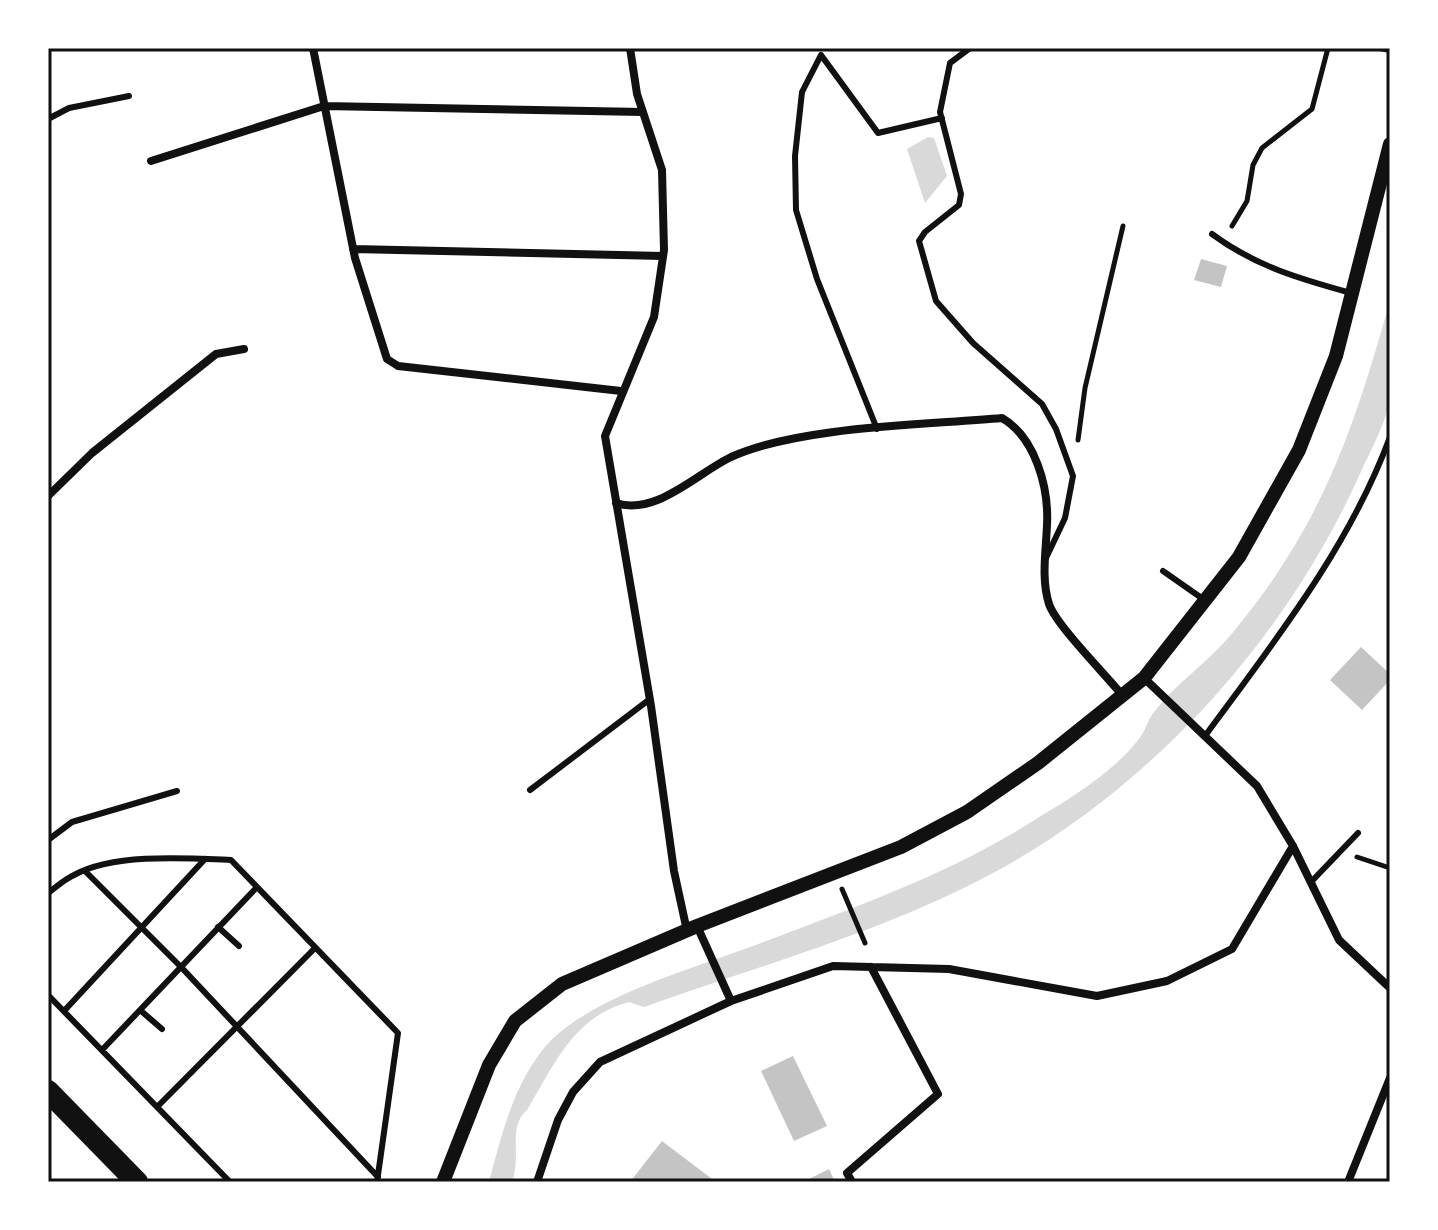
<svg xmlns="http://www.w3.org/2000/svg" width="1438" height="1230" viewBox="0 0 1438 1230" font-family="'Libre Baskerville',serif">
  <rect width="100%" height="100%" fill="#fff"/>
  <path fill="#d9d9d9" d="M928,137L934,138L947,176L925,203L907,149Z
    M1390,301C1390,332 1395,367 1390,398C1386,424 1370,451 1359,476C1285,640 1151,788 993,873C883,932 761,965 644,1007L629,1002C574,1016 554,1065 527,1110C507,1127 522,1155 512,1182H489C501,1137 512,1090 541,1052C581,998 699,967 761,943C855,907 952,873 1036,819C1071,798 1117,770 1141,736C1146,729 1148,719 1154,712C1176,683 1210,661 1234,631C1322,524 1353,432 1390,301Z"/>
  <path fill="#c4c4c4" d="M1201,259L1227,266L1221,287L1194,280Z
    M1361,647L1390,674V680L1362,710L1330,680Z
    M793,1056L827,1126L794,1141L761,1071Z
    M662,1141L716,1182H630Z
    M829,1169L835,1182H803Z"/>
  <g fill="none" stroke-linecap="round" stroke-linejoin="round">
    <path stroke="#111" stroke-width="5" d="M1232,226L1247,201L1253,165L1262,148L1312,109L1328,48
      M1078,440L1085,388L1123,226
      M1357,857L1390,868
      M842,889L865,943"/>
    <path stroke="#111" stroke-width="6" d="M970,48L950,63L940,112L961,194L959,205L925,232L919,241L936,301L973,343L1042,404L1056,429L1073,476L1065,518L1046,558
      M1380,48L1390,50
      M48,119L69,108L129,96
      M1212,234C1255,266 1300,279 1351,293
      M877,429L817,279L796,210L795,156L802,92L821,55L878,133L942,118
      M1163,571L1203,599
      M1205,736C1274,642 1349,548 1390,437
      M530,790L650,699
      M48,840L72,822L177,791
      M85,871L181,967L378,1177
      M1311,882L1358,833
      M48,893C56,887 65,879 74,875C114,853 186,858 231,860L398,1033L377,1182
      M218,927L239,946
      M48,995L230,1182
      M140,1010L162,1029
      M64,1011L205,859
      M102,1050L257,887
      M157,1107L315,948"/>
    <path stroke="#111" stroke-width="8" d="M313,48L355,258L387,359L398,366L621,391
      M630,48L637,94L662,170L664,250L654,317L605,436L651,706L674,871L687,931
      M151,161L324,106L643,112
      M353,249L663,256
      M48,496L92,453L216,354L244,349
      M616,503C656,516 696,474 731,457C799,426 925,425 1002,418C1035,437 1049,487 1047,525C1046,551 1041,579 1049,604C1056,625 1106,675 1122,695
      M1144,678L1257,786L1293,846L1339,940L1390,988
      M697,926L731,1001
      M537,1182L558,1120L573,1092L600,1062L731,1001L833,966L949,969L1097,996L1167,981L1232,949L1293,846
      M852,1182L847,1173L938,1094L871,967
      M1348,1182L1390,1078"/>
    <path stroke="#111" stroke-width="14" d="M443,1182L489,1065L515,1021L562,984L697,926L901,847L967,812L1038,763L1144,678L1239,557L1299,450L1336,356L1390,144"/>
    <path stroke="#111" stroke-width="22" d="M48,1091L137,1182"/>
  </g>
  <rect width="1438" height="1230" fill="none" stroke="#ffffff" stroke-width="100"/>
  <rect x="50" y="50" width="1338" height="1130" fill="none" stroke="#111" stroke-width="3"/>
</svg>
